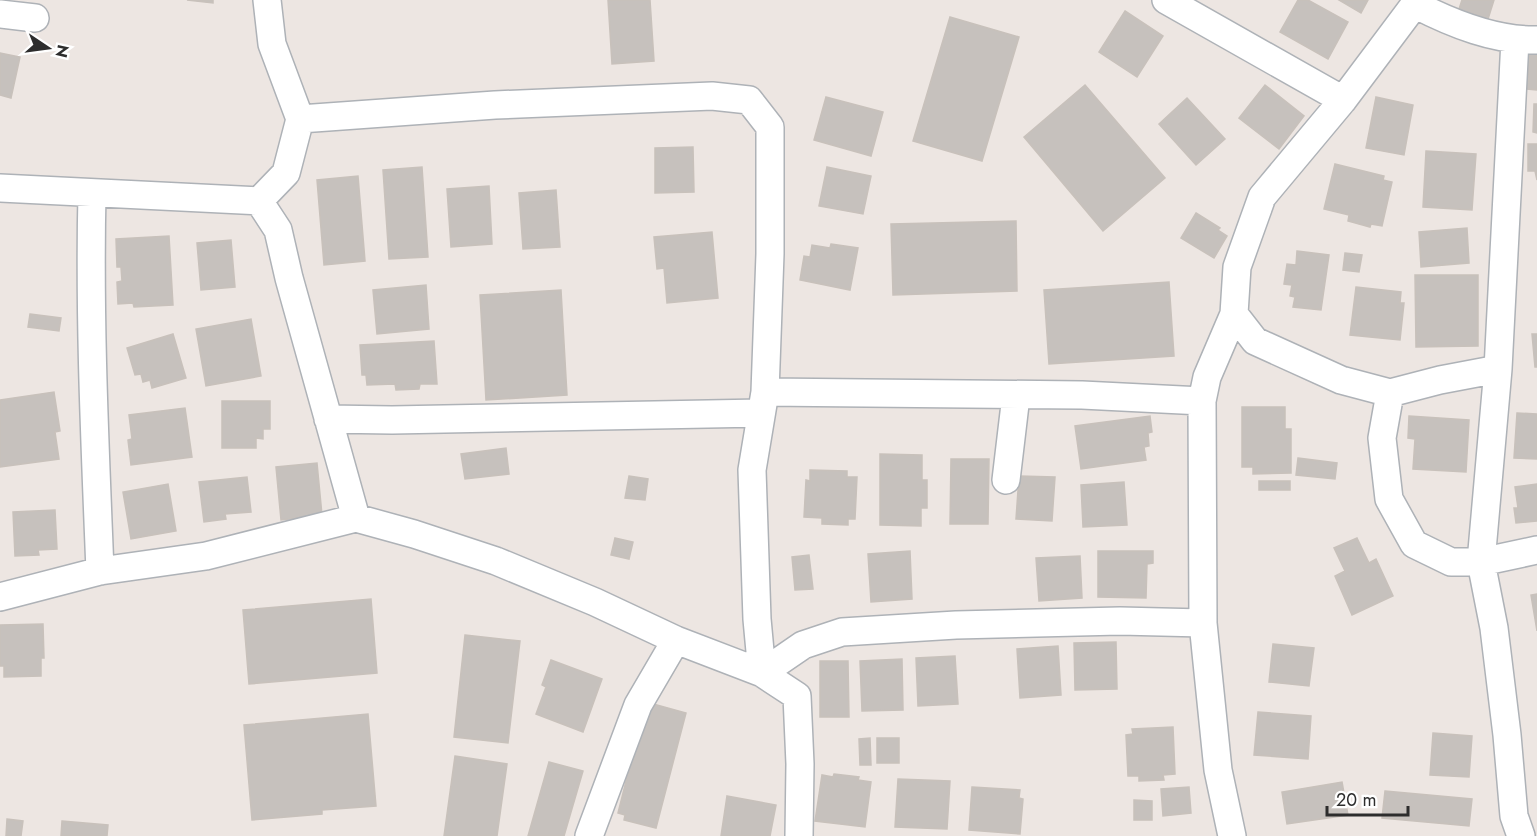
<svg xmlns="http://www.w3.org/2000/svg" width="1537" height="836" viewBox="0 0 1537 836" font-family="Jost,sans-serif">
  <rect width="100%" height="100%" fill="#ede6e2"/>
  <path fill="#c6c1bd" stroke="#c8c1bb" stroke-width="1.5" d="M187,0H213V3Z
    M608,0H650L654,61L612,64Z
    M1298,0H1308L1348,22L1328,59L1280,32Z
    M1339,0H1368L1361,13Z
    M1462,0H1494L1488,19L1459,9Z
    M1125,11L1163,36L1137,77L1099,52Z
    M950,17L1019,37L982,161L913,141Z
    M0,53L20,57L11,98L0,95Z
    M1529,53L1537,54V90L1527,89Z
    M1085,85L1165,178L1103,231L1024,137Z
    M1265,85L1304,116L1279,149L1239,118Z
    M826,97L883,112L871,156L814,140Z
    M1376,97L1413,105L1404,155L1366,148Z
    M1187,98L1225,139L1196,165L1159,124Z
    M1534,104H1537V133L1533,132Z
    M1528,144H1537V180L1535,171H1528Z
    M693,147L694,192L655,193V148Z
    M1426,151L1476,154L1472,210L1423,207Z
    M1335,164L1384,176L1383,180L1392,182L1382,226L1371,224L1370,227L1348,221L1349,215L1324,209Z
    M422,167L428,257L389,259L383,170Z
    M827,167L871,176L863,214L819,206Z
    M358,176L365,261L324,265L317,180Z
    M489,186L492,244L451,247L447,189Z
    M556,190L560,247L523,249L519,193Z
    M1196,213L1220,228L1218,230L1227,236L1214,258L1181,238Z
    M1016,221L1017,291L893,295L891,224Z
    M1467,228L1469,263L1421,267L1419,232Z
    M712,232L718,298L667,303L664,268L657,269L654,237Z
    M169,236L173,305L134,307L133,303L118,304L117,282L122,281L121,267H117L116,239Z
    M231,240L235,287L201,290L197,243Z
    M831,244L858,248L850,290L800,280L804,256L810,257L812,245L830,248Z
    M1297,251L1329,255L1321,310L1293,307L1295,297L1290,296L1292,285L1284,284L1287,264L1296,265Z
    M1345,253L1362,255L1359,272L1343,270Z
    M1415,275H1478V346L1416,347Z
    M1169,282L1174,356L1049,364L1044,290Z
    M426,285L429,329L377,334L373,290Z
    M1356,287L1401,292L1400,303H1404L1400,340L1350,335Z
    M561,290L567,395L486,400L480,295Z
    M30,314L61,318L59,331L28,327Z
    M251,319L261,376L206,386L196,329Z
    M173,334L186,378L152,388L150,380L143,382L141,374L135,375L127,348Z
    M1532,334H1537V367H1535Z
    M434,341L437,384H420L419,389L396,390L395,384L367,385L366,375H362L360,345Z
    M54,392L60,431L55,432L59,459L0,467V400Z
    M222,401H270V429H263V439L256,438V448H222Z
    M1242,407H1285V429H1291V473L1253,474V467H1242Z
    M185,408L192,457L131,465L128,440L132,439L129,415Z
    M1517,413L1537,414V459L1514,458Z
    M1150,416L1152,432L1148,433L1149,446L1144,447L1146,460L1081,469L1075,426Z
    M1409,416L1469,420L1466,472L1413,469L1415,439L1408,438Z
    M506,448L509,474L465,479L461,454Z
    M880,454L922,455V480H927V508H921V526L880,525Z
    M1298,458L1337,463L1335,479L1296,475Z
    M951,459H989L988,524H950Z
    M317,463L322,515L281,520L276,467Z
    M810,470L847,471V477H857L855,519H848V525L822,524V518L804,517L806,480L810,481Z
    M629,476L648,479L645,500L625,498Z
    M1019,476L1055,477L1052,521L1016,519Z
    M247,477L251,512L225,514L226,519L204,522L199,482Z
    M1259,481H1290V490H1259Z
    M1124,482L1127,525L1083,527L1081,485Z
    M168,484L176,531L131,539L123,492Z
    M1537,484V521L1516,523L1514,508H1518L1515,487Z
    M55,510L57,549L38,550L39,555L15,556L13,512Z
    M615,538L633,542L629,559L611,555Z
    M1357,538L1369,563L1376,559L1393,596L1352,615L1335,576L1345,571L1334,548Z
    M910,551L912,599L871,602L868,554Z
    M1098,551H1153V563L1147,564L1146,598L1098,597Z
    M809,555L813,589L795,590L792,557Z
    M1080,556L1082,598L1039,601L1036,558Z
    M1537,594V631L1531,595Z
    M371,599L377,673L249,684L243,610Z
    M43,624L44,658H41V676L4,677V666H0V625Z
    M465,635L520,641L508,743L454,737Z
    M1116,642L1117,689L1075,690L1074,643Z
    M1273,644L1314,648L1309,686L1269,682Z
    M1058,646L1061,695L1020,698L1017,649Z
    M955,656L958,704L918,706L916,658Z
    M902,659L903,710L862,711L860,661Z
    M551,660L602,679L583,732L536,714L546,687L542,685Z
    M820,661H848L849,717H820Z
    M646,702L686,713L656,828L624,820L625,815L618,813Z
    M1258,712L1311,716L1308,759L1254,755Z
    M368,714L376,806L322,810V814L252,820L244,725Z
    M1173,727L1175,774L1163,775L1164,780L1139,781V776H1128L1126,735L1133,734L1132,729Z
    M1433,733L1472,736L1469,777L1430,775Z
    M870,738L871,765H860L859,739Z
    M877,738H899V763H877Z
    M455,756L507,764L497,836H444Z
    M549,762L583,771L564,836H528Z
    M834,774L859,777L858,780L871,782L865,827L815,821L822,775L833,777Z
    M898,779L950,781L947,829L895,827Z
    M1342,782L1348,815L1287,824L1282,792Z
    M972,787L1020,790L1019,798L1023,799L1020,834L969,830Z
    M1189,787L1191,813L1163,816L1161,789Z
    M1385,791L1472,799L1469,826L1382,818Z
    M727,796L776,805L770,836H721Z
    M1134,800L1152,801V820H1134Z
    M7,819L23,821L21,836H6Z
    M62,821L108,825L107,836H61Z"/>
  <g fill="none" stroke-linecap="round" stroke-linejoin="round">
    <g stroke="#aeb2b7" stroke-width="30">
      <path id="minor" d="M1166,0L1343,100
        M1416,5C1453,24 1495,41 1537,40
        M0,14L35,18
        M1515,40L1498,369L1481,562L1494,628L1507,735L1514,816L1521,836
        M300,119L495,105L712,96L749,100L770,127V254L765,392
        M0,188L259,201L286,173L300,119L272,44L267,0
        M92,193C89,319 95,445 100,571
        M259,201L278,230L289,278L356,518L414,534L496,561L595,602L676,640L762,673L797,696L800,764L799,836
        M1498,369L1440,380L1390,393L1382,438L1389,499L1414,544L1451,562H1481L1537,550
        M1390,393L1341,380L1255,341L1234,314L1237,267L1262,197L1343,100L1418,0
        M1202,401L1082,395L765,392L752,470L757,619L762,673L803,645L842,632L956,625L1120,621L1203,623
        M328,419L392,420L761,413
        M1006,480L1016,396
        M0,597L100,571L206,556L356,518
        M589,836L638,705L676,640
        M1232,836L1218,770L1203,623L1202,401L1207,377L1234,314"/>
    </g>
    <use href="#minor" stroke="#fff" stroke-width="27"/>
  </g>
  <g transform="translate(48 48) rotate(103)" stroke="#ffffff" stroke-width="4.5" paint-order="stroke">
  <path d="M0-4.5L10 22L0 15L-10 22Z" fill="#2d2d2d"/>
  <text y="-9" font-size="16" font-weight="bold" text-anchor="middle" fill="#2d2d2d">N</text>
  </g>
  <path d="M1327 806v9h81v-9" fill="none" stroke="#2d2d2d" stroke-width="3"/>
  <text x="1336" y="806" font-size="18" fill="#2d2d2d" stroke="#ffffff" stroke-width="4.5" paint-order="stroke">20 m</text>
</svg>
